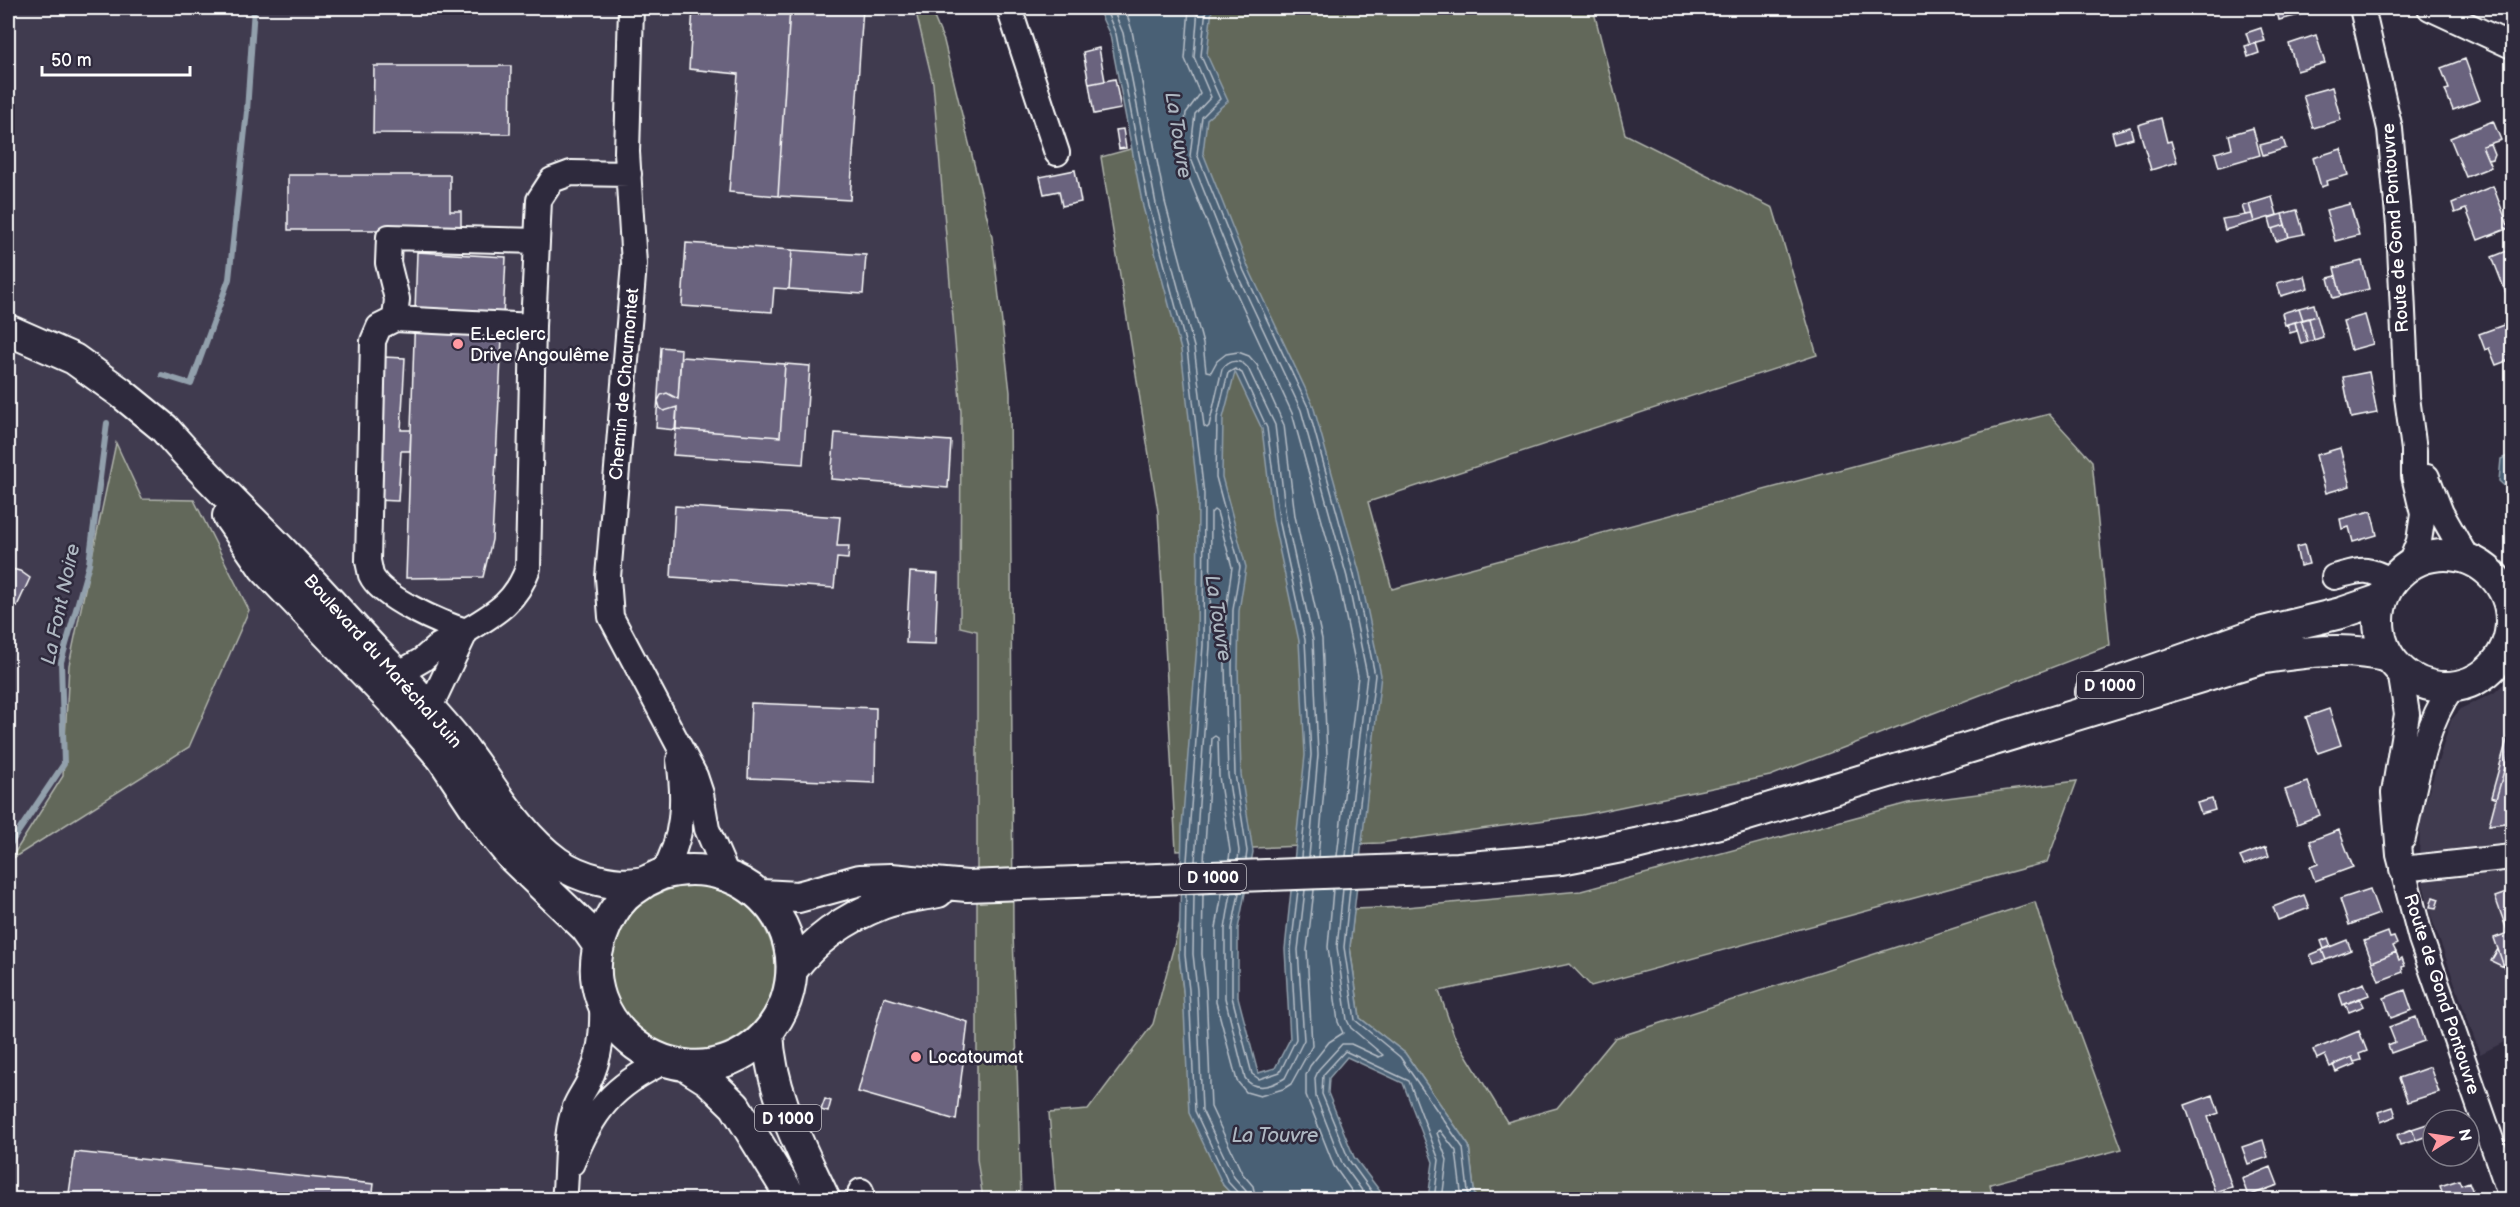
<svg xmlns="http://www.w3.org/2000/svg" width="2520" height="1207" viewBox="0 0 2520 1207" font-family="'Balsamiq Sans',sans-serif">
  <rect width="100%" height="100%" fill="#2f2a3d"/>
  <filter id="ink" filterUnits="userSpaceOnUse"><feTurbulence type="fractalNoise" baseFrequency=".0167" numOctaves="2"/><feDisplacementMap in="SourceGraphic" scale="12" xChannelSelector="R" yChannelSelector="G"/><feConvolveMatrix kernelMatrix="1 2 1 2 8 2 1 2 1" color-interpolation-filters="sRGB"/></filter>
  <g filter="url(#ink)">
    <path fill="#413b50" d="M8,8H915L933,83L961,412L960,627L977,631V1159L983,1199H8Z
      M2512,676V1038L2480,1054L2431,916L2419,866L2420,821L2451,720L2462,708L2494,693Z"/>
    <path fill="#62685a" stroke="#b0b4ac" stroke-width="1.5" d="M915,8H930L944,41L992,237L1010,392L1013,932L1021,1199H983L977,1159V631L960,627L961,412L933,83Z
      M1133,8H1593L1625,134L1773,208L1817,355L1368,502L1392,589L2049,414L2092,461L2110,645L1770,776L1582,815L1380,843L1176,851L1158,511L1101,157L1149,144Z
      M116,443L142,499L194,500L249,610L189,747L10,860L63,776L69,665Z
      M2077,781L2047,862L1591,986L1570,964L1439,991L1454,1035L1507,1122L1557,1108L1615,1038L2035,902L2055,967L2122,1149L1990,1184L1993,1199H1475L1469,1146L1405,1053L1360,1018L1350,947L1354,909L1406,907L1581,891L1908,803Z
      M611 968a82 82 0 1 1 164 0a82 82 0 1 1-164 0Z
      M1180,923L1179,955L1183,990L1223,1185L1236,1199H1056L1049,1113L1088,1110L1153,1024Z"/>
    <path fill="#4a6075" stroke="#92a0ac" stroke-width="1.5" fill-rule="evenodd" d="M1102,8H1212L1207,55L1228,101L1207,119L1203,153L1249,269L1313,405L1360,574L1381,675L1350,947L1360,1018L1405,1053L1469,1146L1475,1199H1428L1433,1162L1403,1083L1347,1057L1329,1078L1328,1093L1354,1157L1386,1199H1236L1223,1185L1189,1113L1183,990L1179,955L1182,827L1197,645L1198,495L1181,350L1143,207L1110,35L1101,16ZM1235,372L1262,429L1273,520L1299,641L1305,755L1285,949L1290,1039L1275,1068L1258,1073L1238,997V929L1253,852L1241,774L1238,667L1239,611L1246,567L1222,477L1223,418Z
      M2512,454V493L2499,481L2501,459Z"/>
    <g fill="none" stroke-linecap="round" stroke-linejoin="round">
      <path stroke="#b7bfc8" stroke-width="1.5" d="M1108,8V15L1116,34L1149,206L1187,349L1204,494L1203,645L1187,861
        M1116,8L1115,14L1123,33L1156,204L1194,347L1204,426L1207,428L1209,426L1222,369C1229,359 1240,359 1248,368L1275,425L1286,517L1313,640L1318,755L1309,857
        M1125,8L1132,31L1165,202L1203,344L1206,371L1211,372L1217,361L1226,354L1238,352L1249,356L1257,365L1284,425L1295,516L1322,639L1327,755L1318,857
        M1189,8L1185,59L1200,94L1186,113L1181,158L1229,277L1292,413L1338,579L1358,676L1337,856
        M1198,8L1194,57L1211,97L1195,114L1190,156L1237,274L1301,410L1347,577L1367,675L1346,856
        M1206,8L1201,56L1220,99L1202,117L1197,154L1244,271L1308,407L1354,575L1375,675L1354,855
        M1246,859L1247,851L1235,774L1232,667L1233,610L1240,567L1216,477L1217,418L1228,373L1235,369L1242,373L1267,428L1279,519L1305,640L1311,755L1301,857
        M1195,861L1210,646L1211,513L1214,510L1217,512L1232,567L1226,610L1225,667L1228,775L1239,851L1238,860
        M1204,861L1212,738L1215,736L1218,738L1219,776L1230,851L1229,860
        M1350,888L1344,947L1355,1020L1400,1057L1463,1148L1469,1200
        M1333,889L1328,947L1338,1022L1343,1033L1329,1042L1310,1066L1306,1075V1095L1334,1166L1358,1200
        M1343,889L1337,947L1347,1020L1351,1028L1383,1055L1379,1057L1351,1044H1342L1319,1069L1315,1078L1316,1097L1342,1163L1369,1200
        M1222,893L1216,928V1002L1237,1081L1246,1092L1260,1096L1283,1089L1291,1084L1312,1046L1307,950L1314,890
        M1231,893L1225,929V998L1245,1078C1254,1092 1272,1086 1285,1078L1304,1040L1298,950L1305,890
        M1239,893L1232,929V997L1252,1074L1259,1079L1280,1072L1296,1039L1291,949L1298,890
        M1186,894L1185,955L1189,990L1195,1111L1228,1182L1239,1194L1240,1200
        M1194,894L1193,954L1197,990L1202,1110L1234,1177L1246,1191L1247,1200
        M1203,894L1202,954L1206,989L1211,1107L1242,1173L1253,1186L1256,1200
        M1378,1200L1349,1160L1322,1094L1323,1075L1345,1051L1409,1081L1439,1160L1434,1200
        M1442,1200L1447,1160L1437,1133L1440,1130L1456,1151L1462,1200"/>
      <path stroke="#92a0ac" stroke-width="6" d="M162,375L191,384L229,279L247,111L254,8
        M8,847L64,764L61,662L89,564L107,423"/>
    </g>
    <path fill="#6a647e" stroke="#fff" stroke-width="1.5" d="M693,8H790L778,196L729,192L738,74L689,69Z
      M790,8H863L850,200L778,196Z
      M2276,8H2302L2304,14L2279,20Z
      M2261,28L2265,41L2250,45L2246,33Z
      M2316,35L2325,63L2297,71L2289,44Z
      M2256,43L2259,53L2248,57L2245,46Z
      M1099,48L1105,81L1089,84L1083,52Z
      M2465,59L2480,100L2453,110L2445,90L2449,89L2441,68Z
      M374,66H511L510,134L373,133Z
      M1115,79L1121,109L1094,114L1089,84Z
      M2332,87L2341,120L2313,128L2303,95Z
      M2161,118L2167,142L2171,141L2177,162L2151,170L2138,125Z
      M2493,121L2501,140L2482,146L2491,167L2466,177L2450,138Z
      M2130,127L2133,138L2115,143L2112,132Z
      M2253,128L2260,155L2219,167L2215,153L2232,148L2229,135Z
      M1123,129L1126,148L1119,149L1116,130Z
      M2283,139L2286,148L2263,155L2260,145Z
      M2490,144L2494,154L2492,159L2488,160L2482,146Z
      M2341,149L2348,175L2326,181L2327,185L2321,187L2313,158Z
      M1075,170L1081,202L1062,206L1059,191L1044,194L1040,177Z
      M288,175H450V211H461V230H288Z
      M2493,186L2509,228L2478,240L2466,209L2455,213L2452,203Z
      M2272,197L2277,215L2254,222L2249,204Z
      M2249,204L2252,214L2245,215L2242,206Z
      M2350,204L2359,235L2335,241L2326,210Z
      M2297,210L2304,234L2289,237L2282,214Z
      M2252,214L2254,222L2225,230L2222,219Z
      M2282,214L2285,225L2272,229L2269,218Z
      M2285,225L2289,237L2276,241L2272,229Z
      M686,243L792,250L789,289L774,288L772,312L682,306Z
      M2512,249V291L2506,293L2492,257Z
      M792,250L866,255L863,294L789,289Z
      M417,252L506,257L492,540L483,577L406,578Z
      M2362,261L2369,289L2341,296L2334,268Z
      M2305,276L2308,288L2281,296L2277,283Z
      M2336,276L2341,296L2333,298L2328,278Z
      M2314,304L2317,316L2303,320L2299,308Z
      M2299,308L2303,320L2285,325L2282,313Z
      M2365,315L2373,344L2351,350L2343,321Z
      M2317,316L2323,337L2314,340L2309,318Z
      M2309,318L2314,340L2308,342L2301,320Z
      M2301,320L2308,342L2301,344L2295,322Z
      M2295,322L2297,331L2290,333L2287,324Z
      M2509,323L2512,331V359L2496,365L2489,348L2485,350L2479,334Z
      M661,347L681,349L678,399L667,393L661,395L658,401L660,408L664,411L677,407L675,430L656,428Z
      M383,357L405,358L401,430H411L410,451H401L398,501L375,500Z
      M681,357L785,364L780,437L676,429L677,407L664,411L660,408L658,401L661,395L667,393L678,399Z
      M785,364L810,366L803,464L673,455L676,429L780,437Z
      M2369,372L2377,413L2351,418L2343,377Z
      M835,433L951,441L948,488L831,479Z
      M2340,448L2350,486L2326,493L2316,455Z
      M675,506L840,517L837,546H849L848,559L837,558L834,588L671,577Z
      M2371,511L2377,535L2353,542L2349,527L2342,529L2340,519Z
      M2304,545L2309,564L2300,566L2296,547Z
      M8,568L20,571L30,578L17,606L8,602Z
      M910,572L938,574L935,644L906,643Z
      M751,703L876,708L875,783L748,778Z
      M2329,709L2341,745L2318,753L2306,717Z
      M2508,736L2512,737V743L2496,799L2491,797Z
      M2512,743V822L2489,825L2496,799Z
      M2308,782L2320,815L2297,824L2285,790Z
      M2212,799L2215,810L2201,814L2197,803Z
      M2339,830L2353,867L2315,881L2310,867L2318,864L2310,841Z
      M2266,847L2269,856L2244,865L2240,857Z
      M2370,889L2379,914L2349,925L2340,899Z
      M2512,891V976L2508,978L2494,938L2508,933L2495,897Z
      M2304,895L2309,908L2278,920L2273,907Z
      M2433,897L2439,899L2436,908L2430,907Z
      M2388,932L2390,938L2394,937L2397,944L2393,946L2396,952L2372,962L2364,941Z
      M2328,938L2331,946L2324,949L2321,941Z
      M2347,940L2351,950L2326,960L2322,950Z
      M2498,949L2504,967L2491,961Z
      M2322,950L2326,960L2314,964L2310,955Z
      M2396,952L2399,960L2402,958L2405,966L2402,967L2403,972L2379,981L2372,962Z
      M2364,983L2369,995L2343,1005L2339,993Z
      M2405,990L2412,1010L2391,1018L2384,998Z
      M884,997L968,1022L956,1120L858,1092Z
      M2360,998L2364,1006L2349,1012L2345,1004Z
      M2416,1017L2424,1041L2391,1053L2388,1045L2395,1042L2389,1027Z
      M2359,1031L2367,1051L2359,1054L2361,1060L2354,1062L2352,1057L2330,1067L2325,1055L2317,1059L2313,1050Z
      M2352,1057L2355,1064L2336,1072L2333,1065Z
      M2430,1067L2439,1092L2408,1102L2399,1078Z
      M2213,1095L2219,1113L2208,1117L2232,1187L2215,1192L2185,1105Z
      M825,1099L831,1101L828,1112L821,1110Z
      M2393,1107L2396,1116L2381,1122L2378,1112Z
      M2433,1122V1153L2427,1136L2416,1140L2412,1129Z
      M2412,1129L2416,1140L2400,1145L2397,1135Z
      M2263,1140L2268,1157L2248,1164L2242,1147Z
      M75,1152L374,1184L372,1200H68Z
      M2271,1167L2278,1185L2248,1196L2242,1179Z
      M2459,1180L2461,1185L2469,1182L2476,1200H2445L2440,1186Z"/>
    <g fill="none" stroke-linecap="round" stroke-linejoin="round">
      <g stroke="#fff" stroke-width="28">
        <path id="minor" d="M631,8L627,152L634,264L608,577L611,617L695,776L701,794L707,829L727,875
          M1009,8L1057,153
          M2362,8L2390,129L2399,226L2407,397L2414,450V476L2423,514L2419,541L2410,564
          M2430,8L2512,46
          M395,319L533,326L528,568C516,602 496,613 466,631C442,624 381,598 371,575C370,571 369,565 368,561L373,341L379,327Z
          M395,319L397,299L388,263L389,237L537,241
          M533,326L539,200L552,180L571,173L629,174
          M2427,477L2441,513L2466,557
          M2334,577C2362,570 2365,566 2392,581
          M2400,671L2407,714L2394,793L2399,855L2421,939L2512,1200
          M398,674L422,660L438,646L466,631L429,709
          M2403,838C2415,787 2421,731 2452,687
          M2402,869L2512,857
          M662,874C684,839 685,800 679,760
          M572,1163C592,1112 613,1085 664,1062
          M564,1200C568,1169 564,1136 575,1107C578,1099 584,1091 588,1083C601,1057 603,1030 602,1002
          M859,1200L861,1191"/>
      </g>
      <g stroke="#fff" stroke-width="34">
        <path id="major" d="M8,330L74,359L120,392L164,428C202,473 245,512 286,555C316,586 345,619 374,650C388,665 402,677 415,692C432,712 451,731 466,752C494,789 518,834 557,862C579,878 617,888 644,882C650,880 656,876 662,874C703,863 746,875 772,909C805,951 795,1016 751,1048C676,1102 569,1024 602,936C607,922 614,908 625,897C631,891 639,887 645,882
          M228,516L264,568L396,705L442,758L490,830L512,857L586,928L598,945
          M2379 621a66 66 0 1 1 132 0a66 66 0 1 1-132 0Z
          M2091,692L2259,633L2341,613L2382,599
          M761,895L798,897L860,880L891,879L967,886L1458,868L1561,859L1636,844L1731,820L2260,659C2304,652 2345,646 2389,657
          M792,970C815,939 846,918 882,904C899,897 920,896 938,892
          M768,1032C770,1092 800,1146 825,1200
          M686,1066L708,1080L735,1106L793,1200"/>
      </g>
      <use href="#minor" stroke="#2f2a3d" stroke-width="24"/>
      <use href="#major" stroke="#2f2a3d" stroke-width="30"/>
    </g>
  </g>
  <g fill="#ff9aa2" stroke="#2f2a3d" stroke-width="2">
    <circle cx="458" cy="344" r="6"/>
    <circle cx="916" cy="1057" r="6"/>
  </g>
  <g text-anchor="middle" stroke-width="5" stroke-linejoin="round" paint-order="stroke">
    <g fill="#2f2a3d" stroke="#c1bfc5" stroke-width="1.5">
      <rect x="2077" y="672" width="66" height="26" rx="4.5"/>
      <rect x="1180" y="864" width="66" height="26" rx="4.5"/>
      <rect x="755" y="1105" width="66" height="26" rx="4.5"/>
    </g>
    <g font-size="16" font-weight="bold" fill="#fff">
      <text x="2110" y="691">D 1000</text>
      <text x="1213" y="883">D 1000</text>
      <text x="788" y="1124">D 1000</text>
    </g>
    <g font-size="18" fill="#fff" stroke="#2f2a3d">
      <text transform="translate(2395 228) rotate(-94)" y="6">Route de Gond Pontouvre</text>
      <text transform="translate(624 384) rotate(-85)" y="6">Chemin de Chaumontet</text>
      <text transform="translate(383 661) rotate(48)" y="6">Boulevard du Maréchal Juin</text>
      <text transform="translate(2442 994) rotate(72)" y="6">Route de Gond Pontouvre</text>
    </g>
    <g font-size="18" fill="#fff" stroke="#2f2a3d" text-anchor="start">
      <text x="470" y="340">E.Leclerc<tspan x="470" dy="21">Drive Angoulême</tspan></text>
      <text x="928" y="1063">Locatoumat</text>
    </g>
    <g font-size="20" font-style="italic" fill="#aeb7c1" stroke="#2f2a3d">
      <text transform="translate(1179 135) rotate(81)" y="7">La Touvre</text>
      <text transform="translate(60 604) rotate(-78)" y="7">La Font Noire</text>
      <text transform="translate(1219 618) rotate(81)" y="7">La Touvre</text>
      <text x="1275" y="1142">La Touvre</text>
    </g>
  </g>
  <rect width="2520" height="1207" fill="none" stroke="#2f2a3d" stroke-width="30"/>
  <rect x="15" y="15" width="2490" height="1177" fill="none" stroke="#fff" stroke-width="2" filter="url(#ink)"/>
  <g transform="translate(2451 1138) rotate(78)"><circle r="28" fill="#2f2a3d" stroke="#827f8b" stroke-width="1.5"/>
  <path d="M0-4.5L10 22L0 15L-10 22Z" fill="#ff9aa2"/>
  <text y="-9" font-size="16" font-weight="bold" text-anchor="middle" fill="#ffffff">N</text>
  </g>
  <path d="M42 66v9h148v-9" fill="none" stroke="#ffffff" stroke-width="3"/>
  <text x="51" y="66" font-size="18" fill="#ffffff" stroke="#2f2a3d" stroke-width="4.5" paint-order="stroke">50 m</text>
</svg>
